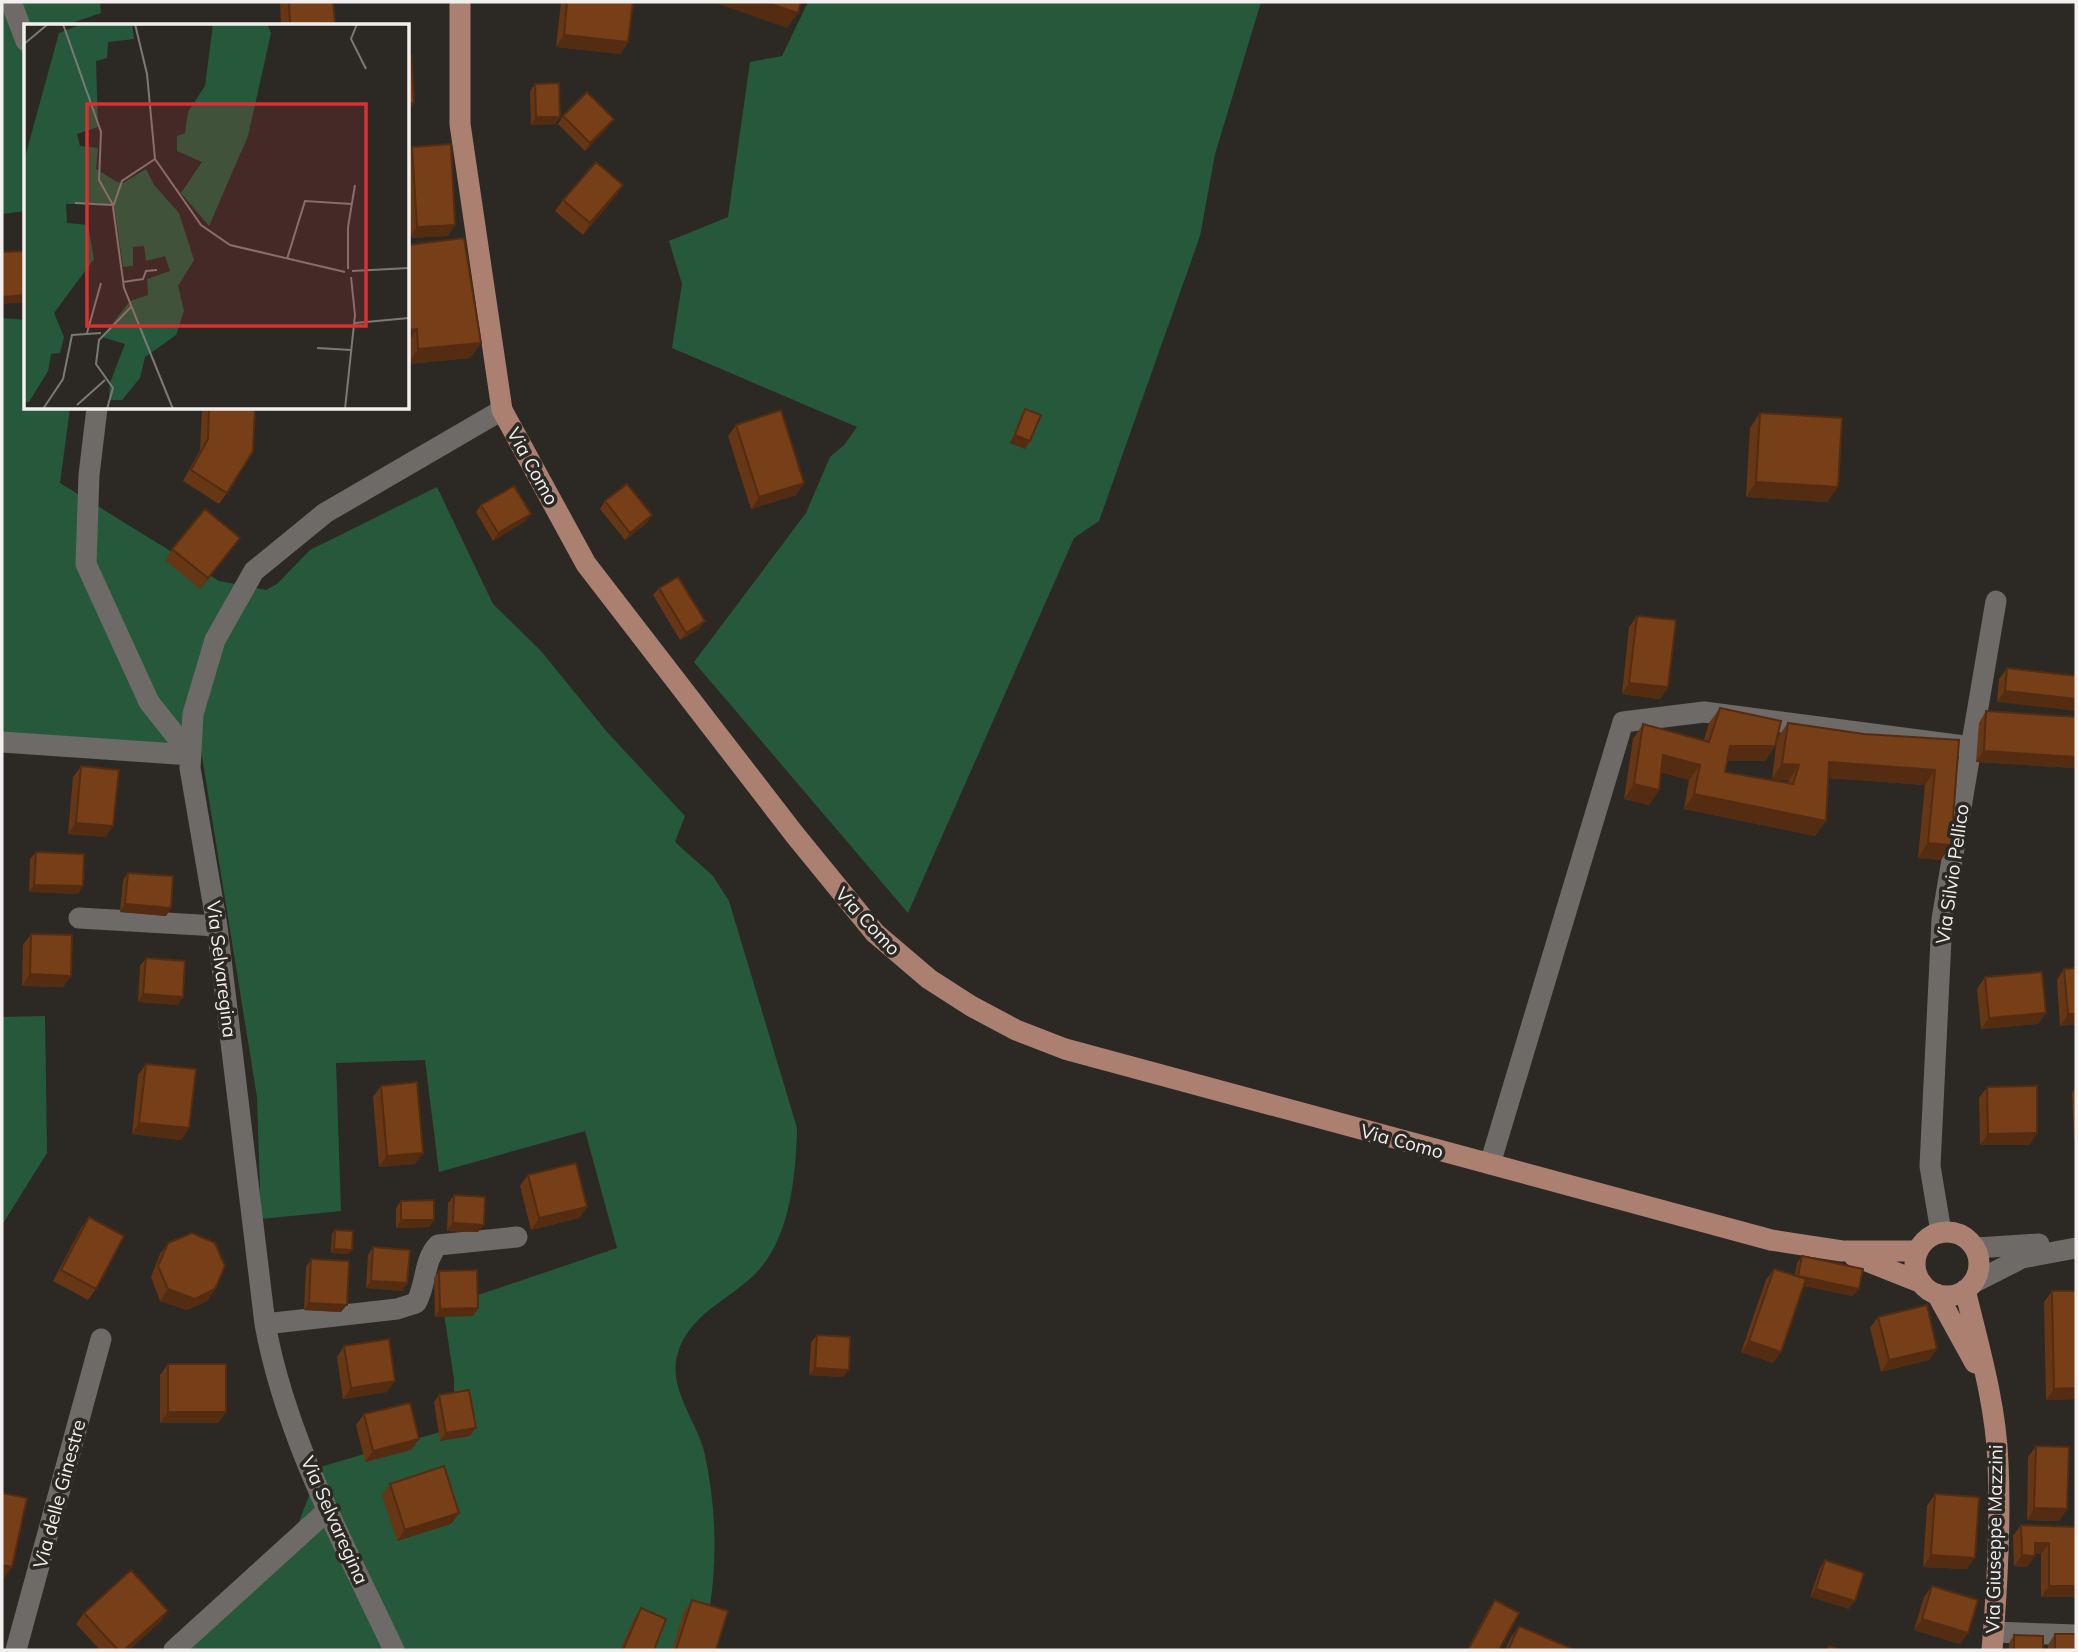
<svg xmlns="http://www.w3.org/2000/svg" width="2078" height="1652" viewBox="0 0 2078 1652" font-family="Mulish,sans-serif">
  <rect width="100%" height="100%" fill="#2c2925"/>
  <path fill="#26593c" d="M2,2H100L101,13L63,26H26V211L2,214Z
    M808,2H1261L1215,154L1200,236L1099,521L1074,538L908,913L694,662L806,513L830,457L844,445L857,427L672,348L682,284L669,241L728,217L750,62L782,56Z
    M2,318L26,320V408H70L60,483L219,581L266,590L277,584L310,550L437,487L493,604L541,651L607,732L685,816L675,842L713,876L729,901L797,1128C796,1172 791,1229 763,1265C737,1298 688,1311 677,1356C669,1390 696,1420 704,1451C719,1518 718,1584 701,1650H182L299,1522L320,1467L454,1428V1379L443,1307L617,1248L585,1131L439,1172L425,1060L336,1063L341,1211L261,1219L257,1097L200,744L2,750Z
    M2,945L3,1017L45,1016L47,1153L2,1225Z"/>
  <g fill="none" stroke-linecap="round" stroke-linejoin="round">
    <path stroke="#6e6a67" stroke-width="21" d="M11,2L26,41
      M97,408L89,475L86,564L149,702L191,755
      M2,742L191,755
      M79,918L217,926
      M1490,1164L1623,722L1704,712L1972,747
      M1941,1232L1930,1166L1942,919L1996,601
      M1976,1248L2039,1244
      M1973,1283L2022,1258L2076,1248
      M265,1324L397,1309L416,1303C427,1284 423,1261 438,1245L517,1237
      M1994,1632L2076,1635
      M16,1650L101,1339
      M174,1650L328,1510
      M394,1650C345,1546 286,1439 265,1324L217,926L190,768L193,714L215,640L254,571L325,513L502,410"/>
    <path stroke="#ac8071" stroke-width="21" d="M460,2V124L502,410L586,564L795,835L875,933L929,979L971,1006L1016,1030L1065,1049L1771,1240L1842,1251H1918
      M1915 1264a32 32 0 1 1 64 0a32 32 0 1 1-64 0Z
      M1854,1256L1922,1283
      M1965,1290C1979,1347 1996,1405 1998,1463C2001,1525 1997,1589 1992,1650
      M1937,1294L1975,1363"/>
  </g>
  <path fill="#663615" d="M280,2H333L332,26H281Z
    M561,2H633L621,54L556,47Z
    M535,84L560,117L555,124L531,125L530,91Z
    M563,116L609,126L585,151L558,124Z
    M412,147L448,236L409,238L408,153Z
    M623,185L615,197L583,235L555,211L563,200Z
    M408,245L481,343L470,358L408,364Z
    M203,408H255L227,493L219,504L183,481L200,450L202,410Z
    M1025,409L1030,441L1025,449L1010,443L1020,417Z
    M1760,413L1838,487L1827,502L1746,497L1750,428Z
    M736,425L804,483L796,495L751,509L728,436Z
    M605,501L647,523L625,540L600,509Z
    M481,505L531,514L525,521L493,541L476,512Z
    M172,549H232L200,589L165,560Z
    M659,588L699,629L680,640L653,595Z
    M1637,616L1668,687L1660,699L1622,694L1629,627Z
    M2007,668L2076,676L1997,702L1999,679Z
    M1720,708L1775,746L1765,761H1727L1725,772L1788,783L1789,780L1772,779L1777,738L1788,723L1864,734L1959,740L1941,860L1918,858L1925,785L1828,778L1826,821L1815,836L1684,809L1689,780L1661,772L1659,790L1649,805L1624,799L1633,739L1643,724L1704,740L1709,723Z
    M1986,711L2076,717V766L2074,768L1976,762L1979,723Z
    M81,766L106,837L68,834L73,777Z
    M36,852L78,894L29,892L30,859Z
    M128,873L171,908L166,916L120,912L123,880Z
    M31,934L71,976L63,987L22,986L23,945Z
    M146,958L178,1005L138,1002L140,966Z
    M2064,969L2076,1024L2060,1026L2057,980Z
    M1985,977L2046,1013L2038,1024L1981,1029L1977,989Z
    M146,1064L189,1128L181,1140L132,1134L138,1075Z
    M381,1086L415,1164L379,1167L373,1097Z
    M1987,1087L2037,1133L2029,1145H1980L1979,1098Z
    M2076,1087V1138H2074L2072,1093Z
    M528,1175L587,1207L579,1218L531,1230L520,1186Z
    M454,1195L478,1232L447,1231L448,1203Z
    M401,1201L434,1220L429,1227L396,1228V1208Z
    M89,1217L96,1289L88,1300L53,1281L81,1228Z
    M335,1230L349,1254L331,1253L332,1234Z
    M168,1243L215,1289L207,1301L187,1310L160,1301L151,1277L160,1254Z
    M373,1247L407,1283L402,1291L366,1288L368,1255Z
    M1802,1256L1853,1296L1804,1286L1773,1363L1741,1352L1766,1280L1774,1269L1795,1275L1797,1263Z
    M311,1259L341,1312L304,1310L306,1267Z
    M439,1271L473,1316L435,1317L434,1278Z
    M2052,1291L2076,1399L2046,1400L2044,1302Z
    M1878,1317L1937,1349L1929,1360L1881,1372L1870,1328Z
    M817,1335L843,1377L809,1375L811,1342Z
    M344,1346L387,1392L343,1399L337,1357Z
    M168,1364L226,1412L218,1423H160V1375Z
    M439,1395L470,1436L440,1441L434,1402Z
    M364,1414L419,1439L411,1450L365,1462L356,1425Z
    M2036,1446L2067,1509L2059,1521L2027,1520L2028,1457Z
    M390,1484L459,1513L451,1524L397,1541L382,1495Z
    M1935,1494L1967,1569L1923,1567L1927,1506Z
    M2021,1525L2076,1527V1597H2041V1554H2035L2027,1567L2014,1566L2013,1536Z
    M1825,1560L1849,1609L1810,1597L1820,1568Z
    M1932,1586L1960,1644L1914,1630L1924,1597Z
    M692,1600L716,1650H672L684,1611Z
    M1495,1600L1499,1650H1467L1487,1612Z
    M641,1608L654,1650H620L633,1620Z
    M168,1611L160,1622L129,1650H100L76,1624L84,1613Z
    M1519,1626L1574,1650H1505L1511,1637Z
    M2055,1634L2076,1650H2048V1645Z
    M2014,1635L2043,1650H2009V1643Z"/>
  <path fill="#532c11" d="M713,2H765L798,13L787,28Z
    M335,23L332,26H289L290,25Z
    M564,35L628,42L621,54L556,47Z
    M408,103H414L408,112Z
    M536,117H560L555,124L531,125Z
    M614,119L609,126L585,151L590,143Z
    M623,185L615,197L583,235L590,223Z
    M455,225L448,236L409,238L417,227Z
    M26,295V298L23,303L2,304V297Z
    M417,329L408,343V330Z
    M481,343L470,358L408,364L418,349Z
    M1015,435L1030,441L1025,449L1010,443Z
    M1756,482L1838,487L1827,502L1746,497Z
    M804,483L796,495L751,509L759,497Z
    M531,514L525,521L493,541L498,533Z
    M652,515L647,523L625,540L630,533Z
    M240,538L232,549L200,589L208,578Z
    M705,621L699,629L680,640L686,633Z
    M1629,683L1668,687L1660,699L1622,694Z
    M2005,691L2076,699V711L1997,702Z
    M1730,746H1775L1765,761H1719Z
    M1984,751L2076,757V766L2074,768L1976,762Z
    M1663,755L1700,765L1689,780L1653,769Z
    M1829,762L1935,770L1925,785L1818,777Z
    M1782,764L1799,765L1789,780L1772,779Z
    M1634,784L1659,790L1649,805L1624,799Z
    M1694,794L1826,821L1815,836L1684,809Z
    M76,823L113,826L106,837L68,834Z
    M1928,843L1951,845L1941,860L1918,858Z
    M34,885L83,886L78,894L29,892Z
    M125,904L171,908L166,916L120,912Z
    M30,974L71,976L63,987L22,986Z
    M143,994L183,997L178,1005L138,1002Z
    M2046,1013L2038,1024L1981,1029L1989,1018Z
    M2068,1014H2076V1024L2060,1026Z
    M139,1123L189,1128L181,1140L132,1134Z
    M2037,1133L2029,1145H1980L1988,1134Z
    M423,1153L415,1164L379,1167L387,1156Z
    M587,1207L579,1218L531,1230L539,1218Z
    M401,1220H434L429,1227L396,1228Z
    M453,1223L484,1225L478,1232L447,1231Z
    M334,1249L352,1250L349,1254L331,1253Z
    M1798,1276L1859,1289L1853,1296L1793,1284Z
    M371,1281L407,1283L402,1291L366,1288Z
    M168,1289H215L207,1301L187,1310L160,1301Z
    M309,1303L347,1305L341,1312L304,1310Z
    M478,1308L473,1316L435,1317L440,1309Z
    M1749,1341L1781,1352L1773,1363L1741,1352Z
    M1937,1349L1929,1360L1881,1372L1889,1360Z
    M815,1368L849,1370L843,1377L809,1375Z
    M395,1381L387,1392L343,1399L351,1388Z
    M2076,1388V1399L2046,1400L2054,1389Z
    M168,1412H226L218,1423H160Z
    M476,1428L470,1436L440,1441L446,1433Z
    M419,1439L411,1450L365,1462L373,1451Z
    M2034,1508L2067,1509L2059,1521L2027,1520Z
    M459,1513L451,1524L397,1541L405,1530Z
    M2035,1543H2049L2041,1554H2027Z
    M1931,1555L1975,1558L1967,1569L1923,1567Z
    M2022,1555L2035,1556L2027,1567L2014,1566Z
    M2,1565L12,1567L4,1578H2Z
    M2049,1586H2076V1597H2041Z
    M1816,1589L1855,1601L1849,1609L1810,1597Z
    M168,1611L160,1622L129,1650H124Z
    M1922,1619L1968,1633L1960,1644L1914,1630Z"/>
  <path fill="#773f18" stroke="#532c11" stroke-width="2" d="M289,2H333L335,23L290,25Z
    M567,2H633L628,42L564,35Z
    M765,2H801L798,13Z
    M408,55H411L414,103H408Z
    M559,83L560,117H536L535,84Z
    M587,92L614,119L590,143L563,116Z
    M451,144L455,225L417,227L412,147Z
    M596,162L623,185L590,223L563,200Z
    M464,238L481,343L418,349L417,329L408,330V245Z
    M26,251V295L2,297V252Z
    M209,408H255L253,451L227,493L191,470L208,439Z
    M1025,409L1041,415L1030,441L1015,435Z
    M781,410L804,483L759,497L736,425Z
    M1760,413L1842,418L1838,487L1756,482Z
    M627,484L652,515L630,533L605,501Z
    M514,486L531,514L498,533L481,505Z
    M205,509L240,538L208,578L172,549Z
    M678,577L705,621L686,633L659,588Z
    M1637,616L1676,620L1668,687L1629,683Z
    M2007,668L2076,676V699L2005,691Z
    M1720,708L1781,721L1775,746H1730L1725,772L1793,784L1799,765L1782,764L1788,723L1864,734L1959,740L1951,845L1928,843L1935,770L1829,762L1826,821L1694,794L1700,765L1663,755L1659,790L1634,784L1643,724L1709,742Z
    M1986,711L2076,717V757L1984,751Z
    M81,766L119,770L113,826L76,823Z
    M36,852L84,854L83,886L34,885Z
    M128,873L173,876L171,908L125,904Z
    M31,934L72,935L71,976L30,974Z
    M146,958L185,961L183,997L143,994Z
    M2076,968V1014H2068L2064,969Z
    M2042,972L2046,1013L1989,1018L1985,977Z
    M146,1064L196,1069L189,1128L139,1123Z
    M417,1082L423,1153L387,1156L381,1086Z
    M2037,1086V1133L1988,1134L1987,1087Z
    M576,1163L587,1207L539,1218L528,1175Z
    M454,1195L485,1197L484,1225L453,1223Z
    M434,1200V1220H401V1201Z
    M89,1217L124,1236L96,1289L61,1270Z
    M335,1230L353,1231L352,1250L334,1249Z
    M192,1233L215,1243L225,1266L215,1289L195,1299L168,1289L158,1266L168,1243Z
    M373,1247L410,1250L407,1283L371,1281Z
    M1802,1256L1863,1269L1859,1289L1798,1276Z
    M311,1259L349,1261L347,1305L309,1303Z
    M1774,1269L1806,1279L1781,1352L1749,1341Z
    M477,1270L478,1308L440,1309L439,1271Z
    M2052,1291H2076V1388L2054,1389Z
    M1927,1305L1937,1349L1889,1360L1878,1317Z
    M817,1335L850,1337L849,1370L815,1368Z
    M389,1339L395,1381L351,1388L344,1346Z
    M168,1364H226V1412H168Z
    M469,1390L476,1428L446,1433L439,1395Z
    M410,1403L419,1439L373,1451L364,1414Z
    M2036,1446L2069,1447L2067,1509L2034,1508Z
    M444,1466L459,1513L405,1530L390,1484Z
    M2,1493L27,1498L12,1567L2,1565Z
    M1935,1494L1979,1497L1975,1558L1931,1555Z
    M2021,1525L2076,1527V1586H2049V1543H2035V1556L2022,1555Z
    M1825,1560L1864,1573L1855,1601L1816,1589Z
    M131,1570L168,1611L124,1650H118L84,1613Z
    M1932,1586L1978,1600L1968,1633L1922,1619Z
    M692,1600L728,1611L716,1650H676Z
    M1495,1600L1519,1613L1499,1650H1468Z
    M641,1608L666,1619L654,1650H623Z
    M1519,1626L1575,1650H1508Z
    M2055,1634H2076V1650H2055Z
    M2014,1635L2043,1636V1650H2014Z
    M1829,1646L1840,1650H1827Z"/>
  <g text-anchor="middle" stroke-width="7" stroke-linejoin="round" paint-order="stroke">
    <g font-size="19" fill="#f2f0ee" stroke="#2c2925">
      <text transform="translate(533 466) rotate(61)" y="7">Via Como</text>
      <text transform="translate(1952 874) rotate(-82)" y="7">Via Silvio Pellico</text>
      <text transform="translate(868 921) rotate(47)" y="7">Via Como</text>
      <text transform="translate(222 969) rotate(83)" y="7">Via Selvaregina</text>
      <text transform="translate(1402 1141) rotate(15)" y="7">Via Como</text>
      <text transform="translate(59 1494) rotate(-75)" y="7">Via delle Ginestre</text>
      <text transform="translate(335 1520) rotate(66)" y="7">Via Selvaregina</text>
      <text transform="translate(1994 1539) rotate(-89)" y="7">Via Giuseppe Mazzini</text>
    </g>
  </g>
  <g transform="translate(24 24)">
    <rect width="385" height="385" fill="#2c2925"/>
    <path d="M58,0H108L110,15L84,18L83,34L72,37L74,103L53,110L56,122L74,124L72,145L93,158L99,159L122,145L130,161L155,189L170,236L154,262L160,287L152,311L121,333L116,354L98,376H85L86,359L101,320L78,313L106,277L124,271L123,255L146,247L141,232L122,237L120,222L109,223V242L99,243L90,180H42L43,199L64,201L70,235L30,289L40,313L36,329L27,330L24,347L5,378H0V137L35,9ZM189,0H243L247,9L224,112L185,202L157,169L178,138L153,127V112L161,109L164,88L181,62Z" fill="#26593c"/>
    <path fill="none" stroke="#7b7975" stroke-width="2" d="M39,0L77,108L75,156L89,181M111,0L123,50L131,135L177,201L206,221L321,248M333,0L327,15L342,45M0,20L24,0M131,135L98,157L89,183L100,264L149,385M51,179L88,181M263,235L281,177L328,180M324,245V203L331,161M328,247L385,244M99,258L119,255L122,247L133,246M331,299L385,294M63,309L77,259M293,324L327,326M53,381L81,356M19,385L39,355L48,311L77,309M83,385L89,364L72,340L75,316L107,283M321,385L331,291L327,253"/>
    <path fill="#d73232" fill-opacity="0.15" stroke="#d73232" stroke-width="3.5" d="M63,80H342V302H63Z"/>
    <rect width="385" height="385" fill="none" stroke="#f2f0ee" stroke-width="3.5"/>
  </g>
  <rect width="2078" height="1652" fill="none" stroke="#f2f0ee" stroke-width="7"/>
</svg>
